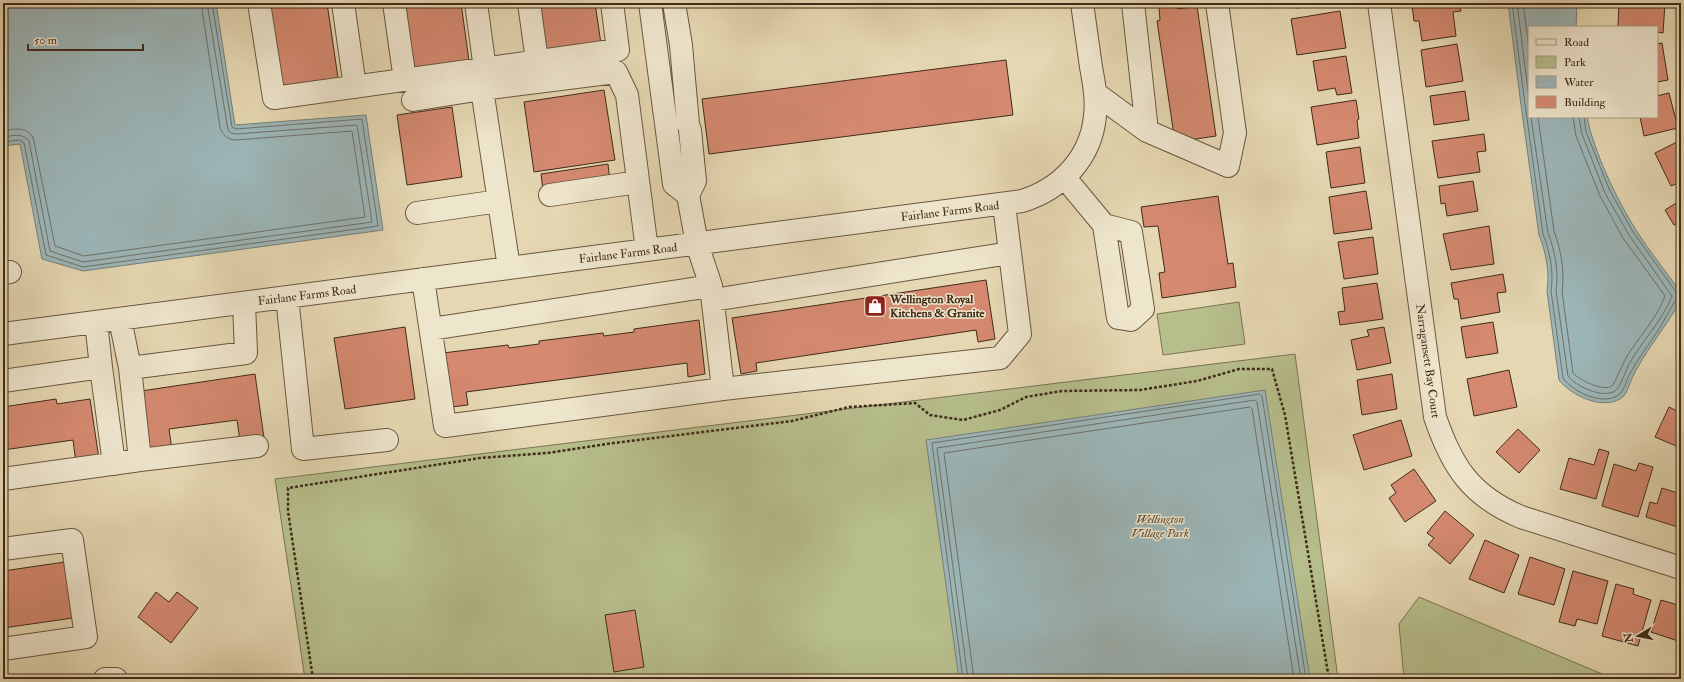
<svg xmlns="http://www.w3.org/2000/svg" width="1684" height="682" viewBox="0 0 1684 682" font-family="'IM FELL Double Pica',serif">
  <rect width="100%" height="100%" fill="#e5d7b2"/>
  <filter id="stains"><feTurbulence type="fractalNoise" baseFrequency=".005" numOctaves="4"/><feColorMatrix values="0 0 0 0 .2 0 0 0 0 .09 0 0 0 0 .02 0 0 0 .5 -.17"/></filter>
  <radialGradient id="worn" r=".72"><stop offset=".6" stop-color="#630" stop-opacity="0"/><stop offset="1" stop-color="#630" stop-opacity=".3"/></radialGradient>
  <path fill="#b6be8b" stroke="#7b7552" d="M1239,302L1245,344L1163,355L1157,314Z
    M1295,354L1338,679H305L275,479Z
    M1419,597L1614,679H1404L1399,624Z"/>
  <path fill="#9cb6b8" stroke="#777f78" d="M3,3H216L235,125L366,115L383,230L83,271L42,259L20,144L3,146Z
    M1508,3H1577L1576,27H1529V117H1587C1594,152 1617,200 1636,230C1649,251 1665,270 1679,290L1680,298L1677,307C1663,330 1643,355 1632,378C1629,385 1627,395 1620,399C1601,410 1571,395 1559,380L1547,291C1550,273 1546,252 1539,235L1521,105Z
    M1265,390L1310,679H959L926,440Z"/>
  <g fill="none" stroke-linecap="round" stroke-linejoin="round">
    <path stroke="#6e7168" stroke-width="1" d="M1512,3L1525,104L1543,234C1550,252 1554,272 1551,291L1563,378C1573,392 1601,405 1617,396C1624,392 1626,382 1629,375C1637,360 1648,346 1657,332C1665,320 1671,306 1679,296L1633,232L1610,191L1586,132L1584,117
      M1517,3L1529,99
      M1523,3L1529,49
      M1531,117L1548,233C1555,251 1559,272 1556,291L1568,376C1575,386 1603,399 1615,391C1620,388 1626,370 1629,364C1642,341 1662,321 1672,296L1629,235L1605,193L1582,134L1579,117
      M1538,117L1554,231C1561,250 1565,272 1562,291L1573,373C1579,380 1604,392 1612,386C1615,383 1623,363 1626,358C1637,339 1658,317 1665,296L1623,238L1600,196L1576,136L1573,117
      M3,131C14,129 25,126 33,137L55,246L84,256L365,217L352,131L236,140C228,140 222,135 220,127L201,3
      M3,137C12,136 22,132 29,141L50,251L83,262L372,222L357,125L236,134L231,133L228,130L207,3
      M3,142L20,140L24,143L46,255L83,267L378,226L362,119L236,129L232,127L212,3
      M963,679L932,443L1260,394L1262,396L1306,679
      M968,679L937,448L1255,400L1257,402L1301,679
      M974,679L944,453L1250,407L1252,409L1294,679"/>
  </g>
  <path fill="#d48970" stroke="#402c19" d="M270,3H327L338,78L282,86Z
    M404,3H461L469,61L414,69Z
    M539,3H595L601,44L546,52Z
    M1295,3H1329L1296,8Z
    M1427,3H1459L1461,11L1453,12L1456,36L1422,41L1419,21H1414L1412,5Z
    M1619,3H1665L1663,33L1657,32V27H1618Z
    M1177,4L1178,9L1197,6L1216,136L1175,142L1157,21L1160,20L1159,7Z
    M1340,11L1346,48L1297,55L1291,19Z
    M1662,43L1668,80L1657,82V44Z
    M1457,44L1463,81L1426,87L1421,50Z
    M1346,56L1352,93L1337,95L1335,88L1318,91L1313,61Z
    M1006,60L1013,115L709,154L702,99Z
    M604,90L615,160L534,172L524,102Z
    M1465,91L1469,120L1434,125L1430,96Z
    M1669,93L1678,128L1644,136L1640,117H1657V96Z
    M1356,100L1359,119L1357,120L1359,138L1317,145L1311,107Z
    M452,107L462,177L407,185L397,115Z
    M1484,134L1486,151L1477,152L1480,172L1438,178L1432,141Z
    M1681,140V182L1671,186L1655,153Z
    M1360,147L1365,183L1331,188L1326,152Z
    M608,164L610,182L543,191L541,174Z
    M1473,181L1478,211L1447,216L1445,203L1441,204L1439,186Z
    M1366,191L1372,229L1334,234L1329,197Z
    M1218,196L1228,264L1233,263L1236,287L1162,298L1159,273L1165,272L1158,226L1144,227L1141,207Z
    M1681,200V221L1674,225L1665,210Z
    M1489,226L1494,264L1451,270L1443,234Z
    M1373,237L1378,274L1344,279L1338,242Z
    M1503,274L1506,292L1497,293L1500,312L1461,319L1458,299H1454L1451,283Z
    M986,280L995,339L978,342L976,330L756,363L757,371L741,374L732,318Z
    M1377,283L1383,319L1340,325L1338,312L1345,311L1342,288Z
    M699,320L705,374L688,377L687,363L466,392L468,405L451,407L443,353L508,345L509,348L539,344V341L603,333L604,336L634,332V329Z
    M1493,322L1498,353L1466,358L1461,327Z
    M405,327L415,399L345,409L334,338Z
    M1384,327L1391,363L1357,370L1351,340L1369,336L1367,330Z
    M1509,370L1517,407L1474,416L1467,379Z
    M255,374L264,438L240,441L237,420L169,429L172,450L149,453L141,391Z
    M1392,374L1397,409L1362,415L1357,380Z
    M56,399L57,404L90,399L99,459L76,463L73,440L3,450V407Z
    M1669,407L1681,413V448L1655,437Z
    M1401,420L1412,456L1364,470L1353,435Z
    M1518,429L1540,450L1519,473L1496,452Z
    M1599,449L1609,452L1596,499L1560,489L1569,458L1594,465Z
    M1639,463L1653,467L1638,517L1602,506L1614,464L1636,471Z
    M1414,469L1436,501L1405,522L1389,498L1396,493L1391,485Z
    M1662,488L1681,494V528L1646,517L1650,502L1657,504Z
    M1445,511L1474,535L1450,564L1428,545L1434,538L1427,533Z
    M1485,540L1519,555L1504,593L1469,579Z
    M1530,557L1565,569L1554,605L1518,594Z
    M65,562L73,618L3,628V571Z
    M1573,571L1608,581L1597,624L1577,619L1575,626L1559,622Z
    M1616,584L1634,589L1633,594L1651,600L1638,646L1602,636Z
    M156,592L169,602L177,592L198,608L171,643L138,617Z
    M1661,600L1681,606V642L1651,632Z
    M635,610L644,667L614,672L605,615Z"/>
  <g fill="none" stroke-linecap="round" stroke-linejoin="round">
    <g stroke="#69573f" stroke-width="24">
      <path id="minor" d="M259,3L274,98L618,50L612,3
        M343,3L355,87
        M394,3L405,80
        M476,3L485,69
        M529,3L537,61
        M650,3L674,184L688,195
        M674,3L681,45L688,124
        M1133,3L1147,131
        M1379,3L1435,417C1452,467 1471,496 1521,517L1681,568
        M1095,93L1147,131L1228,166L1235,133L1217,3
        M413,100L482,89
        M1065,178L1104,225L1118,318L1131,320L1143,309L1131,232L1104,225
        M550,195L638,182
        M417,213L499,201
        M509,268L482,89L616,72L627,95L647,250
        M3,273L10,272
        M423,279L445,426L723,389L711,286L697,244L688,195L695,181L690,130
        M287,297L303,449L387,440
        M713,300L1010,253
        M120,319L130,368L246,353L244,303
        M431,329L711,286
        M3,334L1022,201C1061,189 1091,158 1095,116C1097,99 1094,83 1091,67C1088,46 1085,24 1082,3
        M101,367L114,464
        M130,368L140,460L257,446
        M3,381L101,367L96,322
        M723,389L1000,358L1020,334L1004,204
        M3,479L140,460
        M3,549L72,540L86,637L3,649
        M105,679H116"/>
    </g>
    <path stroke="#402c19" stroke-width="2.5" stroke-dasharray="3 2" stroke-linecap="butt" d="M630,678V679
      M313,679L288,511V488L480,458L547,453L614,443L792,421L849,407L915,403L930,415L963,420L1000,410L1026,397L1062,391L1140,390L1197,381L1239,369H1272L1285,415L1329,679"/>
    <use href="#minor" stroke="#eee5cd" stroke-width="22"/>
  </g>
  <defs>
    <g id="shop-square" transform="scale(1.15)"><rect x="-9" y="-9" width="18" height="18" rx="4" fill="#8f2418" stroke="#eee5cd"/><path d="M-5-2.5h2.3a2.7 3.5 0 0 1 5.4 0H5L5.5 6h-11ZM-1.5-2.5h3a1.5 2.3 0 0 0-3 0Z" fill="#fff"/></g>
  </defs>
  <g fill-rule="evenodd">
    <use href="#shop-square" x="875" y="306"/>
  </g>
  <g text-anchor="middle" stroke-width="3" stroke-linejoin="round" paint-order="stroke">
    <g font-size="12" fill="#402c19" stroke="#eee5cd">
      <text transform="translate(950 211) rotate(-7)" y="4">Fairlane Farms Road</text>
      <text transform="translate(628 253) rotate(-7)" y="4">Fairlane Farms Road</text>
      <text transform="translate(307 295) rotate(-7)" y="4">Fairlane Farms Road</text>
      <text transform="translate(1428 361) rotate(82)" y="4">Narragansett Bay Court</text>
    </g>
    <g font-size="12" font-weight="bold" fill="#402c19" stroke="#eee5cd" text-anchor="start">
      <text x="890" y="303">Wellington Royal<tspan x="890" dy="14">Kitchens &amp; Granite</tspan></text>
    </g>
    <g font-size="12" font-style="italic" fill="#584930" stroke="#eee5cd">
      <text x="1160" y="523">Wellington<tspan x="1160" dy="14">Village Park</tspan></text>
    </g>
  </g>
  <rect width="1684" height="682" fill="none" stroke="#e5d7b2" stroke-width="16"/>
  <rect x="4" y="4" width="1676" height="674" fill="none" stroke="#402c19" stroke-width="2"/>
  <rect x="8" y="8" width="1668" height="666" fill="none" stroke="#402c19"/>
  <rect x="1528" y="26" width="130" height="92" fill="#eee5cd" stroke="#a89b85"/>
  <rect x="1536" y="39" width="20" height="6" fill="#eee5cd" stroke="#a89b85"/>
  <text x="1564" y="46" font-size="12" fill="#402c19">Road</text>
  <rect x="1536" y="56" width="20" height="12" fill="#b6be8b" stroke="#a89b85"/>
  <text x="1564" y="66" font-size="12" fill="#402c19">Park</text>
  <rect x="1536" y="76" width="20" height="12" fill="#9cb6b8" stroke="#a89b85"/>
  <text x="1564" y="86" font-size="12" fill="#402c19">Water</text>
  <rect x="1536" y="96" width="20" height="12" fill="#d48970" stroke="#a89b85"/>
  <text x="1564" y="106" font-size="12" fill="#402c19">Building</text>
  <g transform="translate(1638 636) rotate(260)" stroke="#eee5cd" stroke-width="3" paint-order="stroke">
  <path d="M0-3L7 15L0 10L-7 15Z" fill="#402c19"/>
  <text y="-6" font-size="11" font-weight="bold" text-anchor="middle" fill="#402c19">N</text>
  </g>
  <path d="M28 44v6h115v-6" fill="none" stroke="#402c19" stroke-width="2"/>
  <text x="34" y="44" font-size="12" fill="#402c19" stroke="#eee5cd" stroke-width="3" paint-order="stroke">50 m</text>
  <rect width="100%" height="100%" filter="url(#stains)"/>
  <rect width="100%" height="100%" fill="url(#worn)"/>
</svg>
